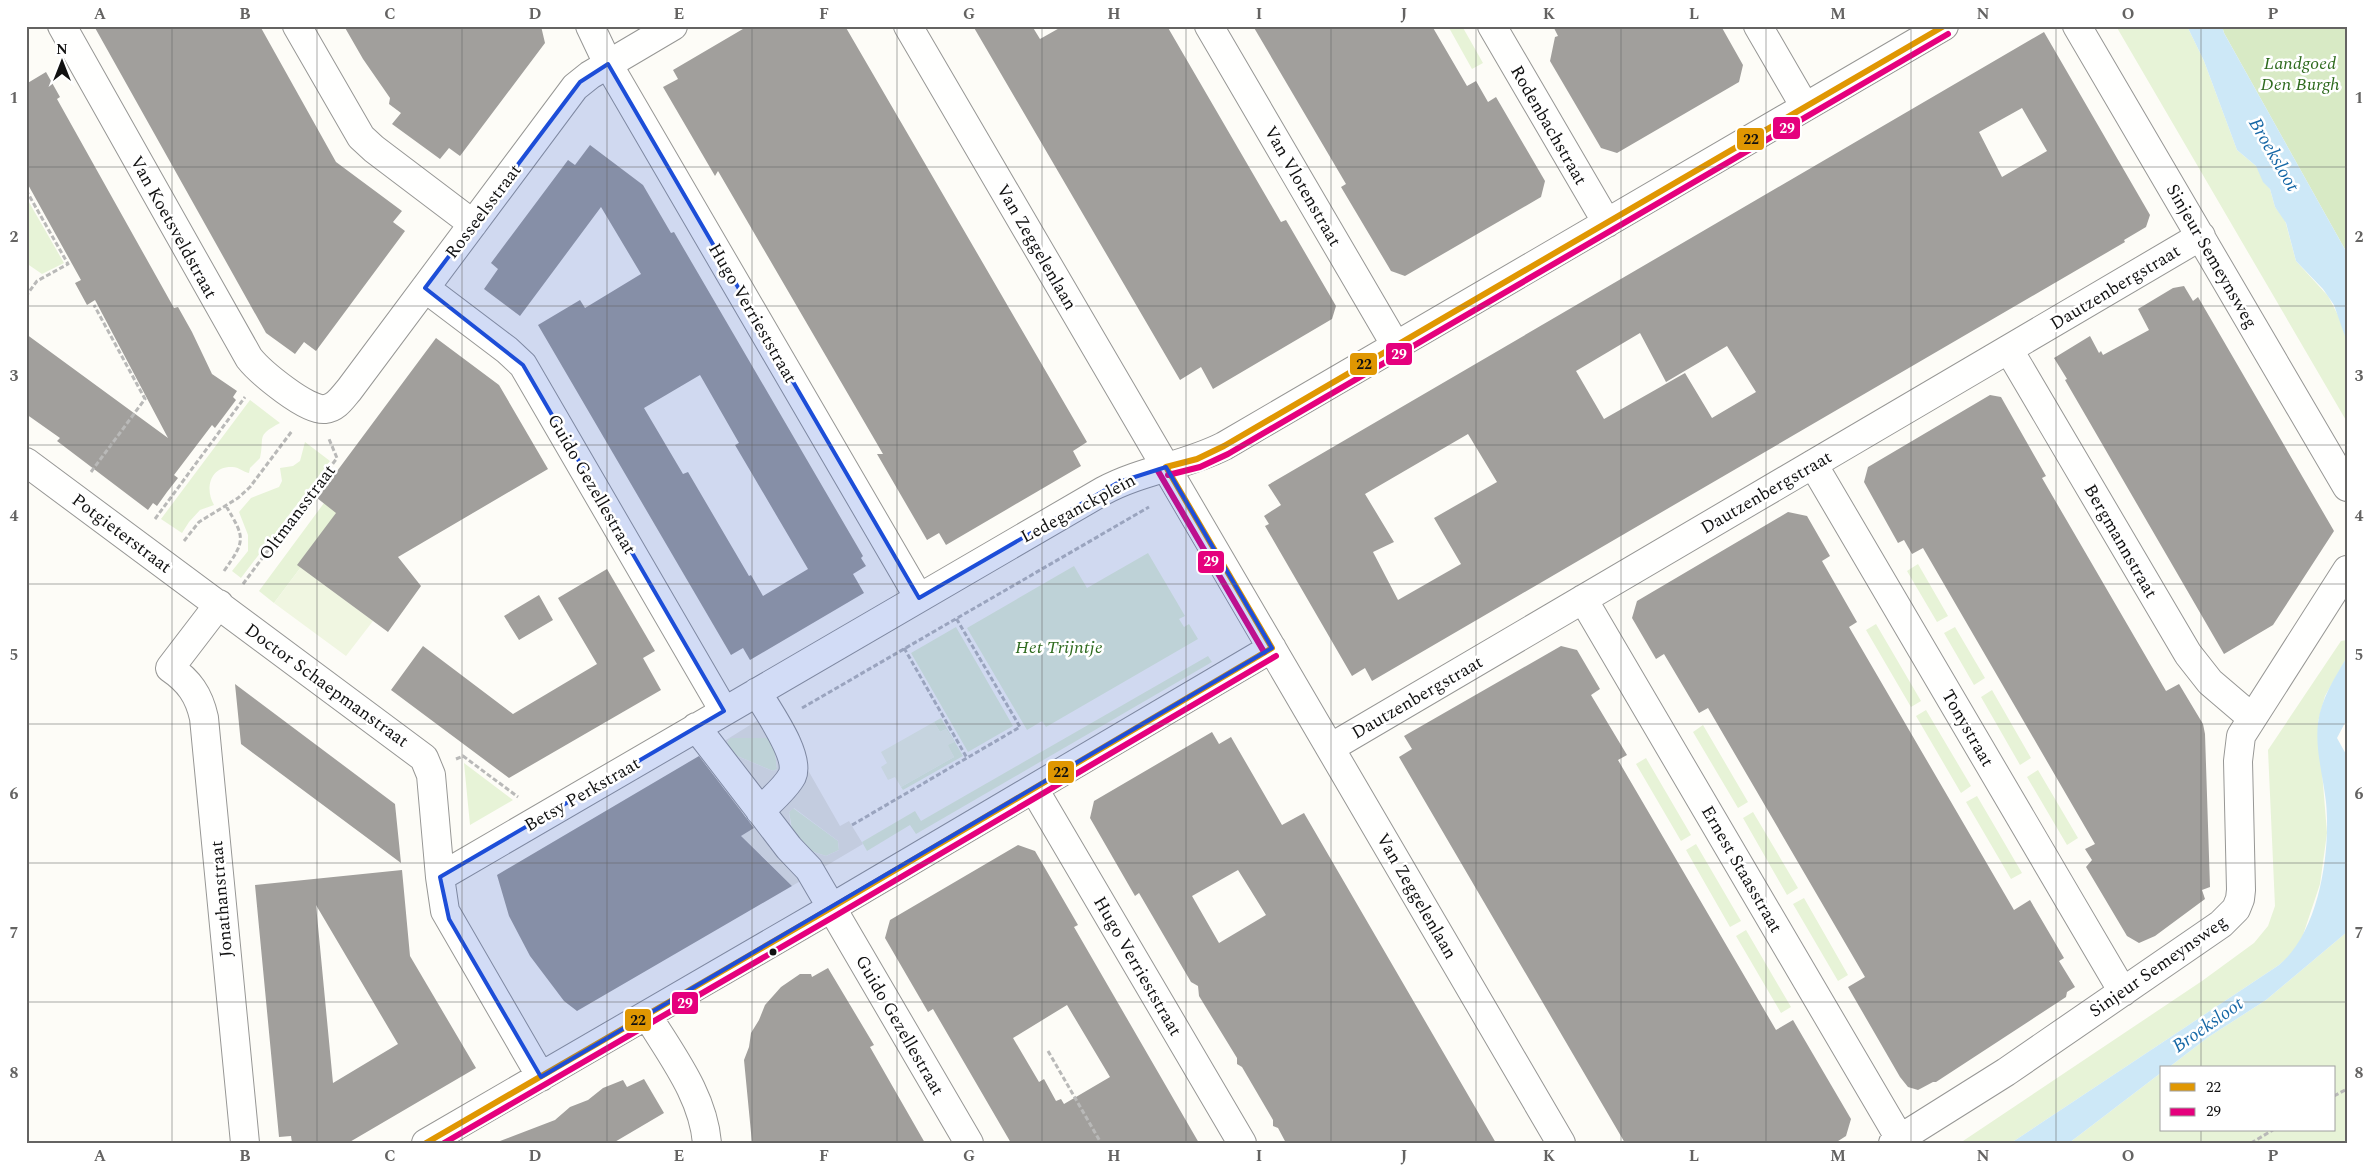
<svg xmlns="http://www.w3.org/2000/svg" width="2373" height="1169" viewBox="0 0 2373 1169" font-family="Spectral,serif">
  <rect width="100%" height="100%" fill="#fdfcf7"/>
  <path fill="#e7f3d7" d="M1448,26H1462L1483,63L1472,69Z
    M2116,26H2187L2204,61L2237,150L2256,166L2270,189L2275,207L2285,220L2296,261L2328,296L2340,319L2347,342V422Z
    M26,197L64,263L42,274L26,263Z
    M250,400L280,423C255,436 265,437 260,458L250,468L249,473C243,472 238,466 231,467C209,467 205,490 214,505L200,510L189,522L182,533L161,519Z
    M305,442L330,461L241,578L232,571L248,551V535L239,512L251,498L279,487L282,481L280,468L293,466L300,461Z
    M324,503L337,512L301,567L274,603L259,591Z
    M1148,553L1185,616L1179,619L1184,627L1189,624L1198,639L1046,727L1042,721L1027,730L967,628L1074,566L1087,588Z
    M1918,564L1948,616L1937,622L1907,571Z
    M1876,624L1921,701L1911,707L1866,630Z
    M956,627L1013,726L968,752L911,653Z
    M1955,627L1985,678L1974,685L1944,633Z
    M2347,640V657L2325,696L2318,722L2327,833L2320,884L2303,935L2294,952L2279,965L2011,1143H1960L2202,981L2254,943L2268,926L2275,906L2268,750L2341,641Z
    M1208,656L1212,662L916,834L910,825L867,851L862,842L915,811L921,821Z
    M1992,690L2031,758L2020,765L1981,697Z
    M1926,710L1971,786L1961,793L1916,716Z
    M941,718L963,756L903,790L901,787L954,757L947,745L954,742L946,729L940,732L934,722Z
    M1703,725L1748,802L1738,808L1693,732Z
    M730,738H769L774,743L777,769L773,771L730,753L725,746Z
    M1646,758L1691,835L1681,841L1636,764Z
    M464,763L513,800L470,825Z
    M2038,770L2078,838L2067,845L2027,777Z
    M1977,796L2022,873L2011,879L1966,802Z
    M793,808L838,841L839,850L826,856L795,846L789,812Z
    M1753,812L1798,888L1787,895L1743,818Z
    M1696,844L1741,921L1730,927L1686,850Z
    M1804,898L1848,975L1838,981L1793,904Z
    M1746,930L1791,1007L1781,1013L1736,936Z
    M2347,932V1143H2069L2162,1072V1130H2334V1068H2168L2207,1038L2266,1000Z"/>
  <path fill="#d8eac5" d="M2222,26H2347V253L2224,33Z"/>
  <path fill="#f0f6e1" d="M301,567L373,621L346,656L274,603Z
    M934,722L940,732L946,729L954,742L948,745L954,757L901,787L895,777L888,780L881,767L887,763L881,752Z"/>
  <path fill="#edebe2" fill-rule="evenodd" d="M782,705L801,739L793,744L840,826L849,821L863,844L792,886L761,855L744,864L736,839L754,828L744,810L726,821L707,801L734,786L702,755ZM730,738H769L774,743L777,769L773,771L730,753L725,746ZM794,808L838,841L839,850L826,856L795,846L793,844L789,812Z"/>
  <path fill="#cde8f7" d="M2187,26H2222L2224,33L2347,253V342L2334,305L2323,289L2296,261L2286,223L2275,207L2270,189L2263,182L2256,166L2237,150L2204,61Z
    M2347,657V719L2337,738L2347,756V932L2266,1000L2207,1038L2168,1068H2162V1072L2069,1143H2011L2279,965C2319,932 2331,852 2326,802C2323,776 2315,749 2318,723C2321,699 2335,677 2347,657Z"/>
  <path fill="#a19f9c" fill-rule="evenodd" d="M94,26H260L336,162L402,211L393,222L405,231L316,351L304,342L295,354L266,333Z
    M344,26H541L545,43L460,156L449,148L440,159L392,124L401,113L389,104L390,98L363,59Z
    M748,26H845L1087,442L1073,451L1081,466L946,545L939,533L927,540L877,454H883L718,171L715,176L663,87L678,79L673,70Z
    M973,26H1032L1040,39L1063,26H1167L1281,222L1286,220L1336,306L1332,319L1213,389L1201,367L1180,380Z
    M1253,26H1432L1467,86L1476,81L1488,102L1496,97L1545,181L1541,197L1405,276L1391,271L1341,187L1346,184Z
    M1553,26H1721L1743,65L1739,82L1617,153L1601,148L1550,61L1555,37L1558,36Z
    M2044,32L2150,215L2146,227L2124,240L2125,242L1372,681L1365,668L1352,676L1265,526L1269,524L1264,516L1281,505L1268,485ZM2022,108L2047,151L2002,177L1979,132ZM1640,333L1666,382L1727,346L1756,392L1712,418L1685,373L1604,419L1576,371ZM1468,434L1497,482L1434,518L1461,564L1398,600L1373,552L1394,542L1365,494Z
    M46,72L60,97L57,99L174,308L178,307L192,332L212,374L237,391L233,397L236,400L215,428L212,425L174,475L178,478L167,492L157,506L153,503L148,510L57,441L60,438L26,414V334L168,438L95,300L87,305L75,283L81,280L26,181V84Z
    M590,145L643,185L671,233L674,232L863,556L861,558L866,566L853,574L864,593L750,660L743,648L731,655L538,325L580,300L585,308L641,274L601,207L520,316L484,289L498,269L491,263L568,160L575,165ZM700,375L739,443L735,445L808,569L763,596L751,575L749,576L688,472L683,474L644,408Z
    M2184,286L2193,301L2198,297L2334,531L2273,625L2224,654L2065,380L2067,379L2054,358L2090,336L2099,353L2101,351L2103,355L2149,330L2138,309L2173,288Z
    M436,338L499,385L548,469L398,557L421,586L388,632L297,565L336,513L317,498Z
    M1990,395L2001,397L2046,476L2042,478L2166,691L2179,684L2203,724L2205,734L2210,887L2202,890L2205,899L2155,936L2139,943L2127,936L2086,867L2092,860L2085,849L2095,844L1923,548L1912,554L1904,540L1898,543L1864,482L1868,467Z
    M1788,512L1807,516L1830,556L1822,561L1857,622L1849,627L2014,910L2030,900L2064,958L2059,961L2075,987L2067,992L2066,997L1936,1082H1933L1918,1090L1908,1087L1900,1077L1848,987L1865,977L1708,708L1699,713L1664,654L1656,659L1632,618L1637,601Z
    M607,569L655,651L643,658L661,690L509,778L391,690L423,646L513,714L597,664L558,598Z
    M539,595L553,620L519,640L504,616Z
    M1561,646L1577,650L1600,689L1591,695L1627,755L1618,760L1776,1030L1793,1020L1851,1119L1846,1136L1835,1143H1625L1399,757L1412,749L1404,736Z
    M235,684L395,804L401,863L241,744Z
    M1212,732L1219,744L1231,737L1282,825L1304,813L1496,1143H1286L1278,1128L1273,1126V1120L1242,1067L1237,1064V1058L1199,996L1198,986L1191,982L1139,893L1135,896L1090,818L1094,801ZM1238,870L1266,915L1219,943L1192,896Z
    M699,756L754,828L741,836L792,886L577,1011L564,1001L530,956L509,916L497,875Z
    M1018,845L1035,851L1078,925L1074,927L1199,1143H1011L933,1009L928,1012L885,938L890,920ZM1067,1005L1110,1077L1064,1104L1061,1099L1056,1101L1044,1079L1039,1082L1013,1038Z
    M402,870L410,956L476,1068L348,1143H292L291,1136L279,1137L255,885ZM316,905L398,1044L333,1083Z
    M828,968L874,1045L870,1047L925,1143H752L744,1060L749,1047L751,1033L759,1020L765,1005L781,987L800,974H811L812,977Z
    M644,1079L664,1113L613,1143H501L500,1141L555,1120L570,1107L588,1100L603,1088L623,1080L627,1087Z"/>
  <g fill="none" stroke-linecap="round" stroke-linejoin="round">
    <g stroke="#979795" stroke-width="30">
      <path id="minor" d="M62,26L249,358C260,372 308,412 325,409C336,408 342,398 349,390L575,87L590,75L673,26
        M297,26L361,137L374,149L473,224
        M590,26L608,64L919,598
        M908,26L1561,1143
        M1209,26L1396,346
        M1492,26L1607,223
        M1758,26L1805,107
        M2077,26L2347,487
        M425,288L507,350L523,365L724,711
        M2009,350L2188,654L2210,682L2251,717
        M26,462L424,758L431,775L440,877L445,911L541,1077
        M1813,464L2123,992
        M1583,599L1900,1139
        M219,604L170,668C189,681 199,695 204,718L245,1143
        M757,692C767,710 801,756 792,776C785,789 770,801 760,811
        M696,727L789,848L809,869L969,1143
        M1330,748L2201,236
        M1034,789L1242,1143
        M440,877L1103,491C1142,470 1185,466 1224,446L1944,26
        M647,1015C671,1055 703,1095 707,1143
        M426,1143L831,908L1272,648
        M1893,1143L2006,1072L2221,924L2236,909L2240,899L2241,890L2238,761L2241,736L2347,570"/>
    </g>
    <path stroke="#b9b9b8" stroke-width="3" stroke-dasharray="5 2.5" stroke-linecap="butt" d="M26,190L68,264L37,281L26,296
      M91,472L145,399L94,305
      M155,519L245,397
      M184,541L199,522L238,498L250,487L292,431
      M224,571C246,540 245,538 226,506
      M243,584L337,458L329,439
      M904,648L967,758
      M802,708L1149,507
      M456,759L463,756L518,797
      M852,825L1020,727L956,618
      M1048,1051L1101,1143
      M2334,1096L2347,1089
      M2251,1143L2273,1130"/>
    <use href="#minor" stroke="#fffffe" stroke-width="28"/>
    <g stroke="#fff" stroke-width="10">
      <path id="bus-1" d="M1166,467L1197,459L1224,446L1944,26
        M1166,467L1272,648
        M426,1143L831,908L1272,648"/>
    </g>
    <g stroke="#fff" stroke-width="10">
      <path id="bus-2" d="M1158,471L1264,652
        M1168,475L1200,467L1228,454L1948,34
        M444,1143L835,916L1276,656"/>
    </g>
    <use href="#bus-1" stroke="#e09702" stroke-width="6"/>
    <use href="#bus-2" stroke="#e5007d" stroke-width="6"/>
  </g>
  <path fill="#1d4ed8" fill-opacity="0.2" stroke="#1d4ed8" stroke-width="4" stroke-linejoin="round" d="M608,64L919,598L1119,482L1166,467L1272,648L541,1077L449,919L440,877L724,711L523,365L425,288L580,82Z"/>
  <path fill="none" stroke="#646362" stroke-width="1" stroke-opacity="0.55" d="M172,26V1143M317,26V1143M462,26V1143M607,26V1143M752,26V1143M897,26V1143M1042,26V1143M1186,26V1143M1331,26V1143M1476,26V1143M1621,26V1143M1766,26V1143M1911,26V1143M2056,26V1143M2201,26V1068M26,167H2347M26,306H2347M26,445H2347M26,584H2347M26,724H2347M26,863H2347M26,1002H2347M2201,1130V1143"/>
  <circle fill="#111" stroke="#fff" stroke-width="2" cx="773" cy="952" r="4.5"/>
  <g text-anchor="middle" stroke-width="5" stroke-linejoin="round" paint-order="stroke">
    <g font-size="18" font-style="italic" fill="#2f6b1f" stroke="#fff">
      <text x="2300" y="69">Landgoed<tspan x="2300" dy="21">Den Burgh</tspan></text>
      <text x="1059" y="653">Het Trijntje</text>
    </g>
    <g font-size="18" fill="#111" stroke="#fff">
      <text transform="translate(1549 125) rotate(60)" y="6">Rodenbachstraat</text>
      <text transform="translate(1303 186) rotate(60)" y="6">Van Vlotenstraat</text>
      <text transform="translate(483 211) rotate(-53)" y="6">Rosseelsstraat</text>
      <text transform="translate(174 227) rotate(61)" y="6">Van Koetsveldstraat</text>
      <text transform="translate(1037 247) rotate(60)" y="6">Van Zeggelenlaan</text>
      <text transform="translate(2212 256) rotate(60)" y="6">Sinjeur Semeynsweg</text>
      <text transform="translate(2115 287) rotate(-31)" y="6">Dautzenbergstraat</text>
      <text transform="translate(753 313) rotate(60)" y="6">Hugo Verrieststraat</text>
      <text transform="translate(592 484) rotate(60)" y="6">Guido Gezellestraat</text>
      <text transform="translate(1766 492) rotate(-30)" y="6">Dautzenbergstraat</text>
      <text transform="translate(1078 508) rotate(-28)" y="6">Ledeganckplein</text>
      <text transform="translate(297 512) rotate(-53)" y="6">Oltmansstraat</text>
      <text transform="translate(122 533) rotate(37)" y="6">Potgieterstraat</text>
      <text transform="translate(2121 541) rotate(60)" y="6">Bergmannstraat</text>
      <text transform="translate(327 685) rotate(36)" y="6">Doctor Schaepmanstraat</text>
      <text transform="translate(1417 697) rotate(-30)" y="6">Dautzenbergstraat</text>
      <text transform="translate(1968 728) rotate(60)" y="6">Tonystraat</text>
      <text transform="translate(582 794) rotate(-30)" y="6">Betsy Perkstraat</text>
      <text transform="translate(1742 869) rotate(60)" y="6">Ernest Staasstraat</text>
      <text transform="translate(1417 896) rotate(60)" y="6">Van Zeggelenlaan</text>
      <text transform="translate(221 899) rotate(-95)" y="6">Jonathanstraat</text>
      <text transform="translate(1138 966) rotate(60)" y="6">Hugo Verrieststraat</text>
      <text transform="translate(2158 966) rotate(-35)" y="6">Sinjeur Semeynsweg</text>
      <text transform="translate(900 1025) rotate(60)" y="6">Guido Gezellestraat</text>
    </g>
    <g font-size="19" font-style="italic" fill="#1768a6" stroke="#fff">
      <text transform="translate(2275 154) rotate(60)" y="7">Broeksloot</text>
      <text transform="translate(2207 1024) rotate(-35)" y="7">Broeksloot</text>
    </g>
  </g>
  <g stroke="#fff" stroke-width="2">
    <rect x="1772" y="116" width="29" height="24" rx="5" fill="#e5007d"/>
    <rect x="1736" y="127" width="29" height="24" rx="5" fill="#e09702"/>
    <rect x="1385" y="342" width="28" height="24" rx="5" fill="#e5007d"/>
    <rect x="1349" y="352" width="29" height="24" rx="5" fill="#e09702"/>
    <rect x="1197" y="550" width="28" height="24" rx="5" fill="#e5007d"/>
    <rect x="1047" y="760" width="28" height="24" rx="5" fill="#e09702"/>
    <rect x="671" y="991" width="28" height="24" rx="5" fill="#e5007d"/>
    <rect x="624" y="1008" width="28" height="24" rx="5" fill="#e09702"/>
  </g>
  <g font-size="14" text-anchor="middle" font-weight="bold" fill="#fff">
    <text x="1787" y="133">29</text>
    <text x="1399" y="359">29</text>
    <text x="1211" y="566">29</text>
    <text x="685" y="1008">29</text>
  </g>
  <g font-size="14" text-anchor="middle" font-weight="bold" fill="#111">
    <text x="1751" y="144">22</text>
    <text x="1364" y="369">22</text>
    <text x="1061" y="777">22</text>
    <text x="638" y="1025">22</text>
  </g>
  <rect width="2373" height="1169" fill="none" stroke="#ffffff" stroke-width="55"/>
  <rect x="2160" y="1066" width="175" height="65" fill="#ffffff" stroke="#a0a0a0"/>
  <rect x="2170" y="1083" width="25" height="8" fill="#e09702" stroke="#a0a0a0"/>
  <text x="2206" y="1092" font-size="15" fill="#111111">22</text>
  <rect x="2170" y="1108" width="25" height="8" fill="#e5007d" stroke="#a0a0a0"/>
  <text x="2206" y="1116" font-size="15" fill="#111111">29</text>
  <g transform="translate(62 62)" stroke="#ffffff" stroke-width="4" paint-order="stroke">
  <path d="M0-4L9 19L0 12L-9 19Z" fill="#111111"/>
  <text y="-8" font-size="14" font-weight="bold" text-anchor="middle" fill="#111111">N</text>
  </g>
  <rect x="28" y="28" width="2318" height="1114" fill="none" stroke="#646362" stroke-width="2"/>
  <g font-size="16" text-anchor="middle" font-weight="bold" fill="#646362">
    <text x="100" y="19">A</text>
    <text x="245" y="19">B</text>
    <text x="390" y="19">C</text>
    <text x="535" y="19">D</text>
    <text x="679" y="19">E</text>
    <text x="824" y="19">F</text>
    <text x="969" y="19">G</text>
    <text x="1114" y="19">H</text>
    <text x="1259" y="19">I</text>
    <text x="1404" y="19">J</text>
    <text x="1549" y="19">K</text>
    <text x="1694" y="19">L</text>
    <text x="1838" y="19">M</text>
    <text x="1983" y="19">N</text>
    <text x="2128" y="19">O</text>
    <text x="2273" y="19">P</text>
    <text x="14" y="103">1</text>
    <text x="2359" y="103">1</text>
    <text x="14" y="242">2</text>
    <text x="2359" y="242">2</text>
    <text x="14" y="381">3</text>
    <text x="2359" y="381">3</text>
    <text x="14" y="521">4</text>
    <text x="2359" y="521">4</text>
    <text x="14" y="660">5</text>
    <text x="2359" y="660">5</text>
    <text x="14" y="799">6</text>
    <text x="2359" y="799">6</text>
    <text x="14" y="938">7</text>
    <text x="2359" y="938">7</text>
    <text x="14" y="1078">8</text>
    <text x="2359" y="1078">8</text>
    <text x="100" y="1161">A</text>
    <text x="245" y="1161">B</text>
    <text x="390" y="1161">C</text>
    <text x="535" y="1161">D</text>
    <text x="679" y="1161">E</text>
    <text x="824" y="1161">F</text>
    <text x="969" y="1161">G</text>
    <text x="1114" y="1161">H</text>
    <text x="1259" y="1161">I</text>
    <text x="1404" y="1161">J</text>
    <text x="1549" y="1161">K</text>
    <text x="1694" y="1161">L</text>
    <text x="1838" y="1161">M</text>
    <text x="1983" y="1161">N</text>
    <text x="2128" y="1161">O</text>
    <text x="2273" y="1161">P</text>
  </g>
</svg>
